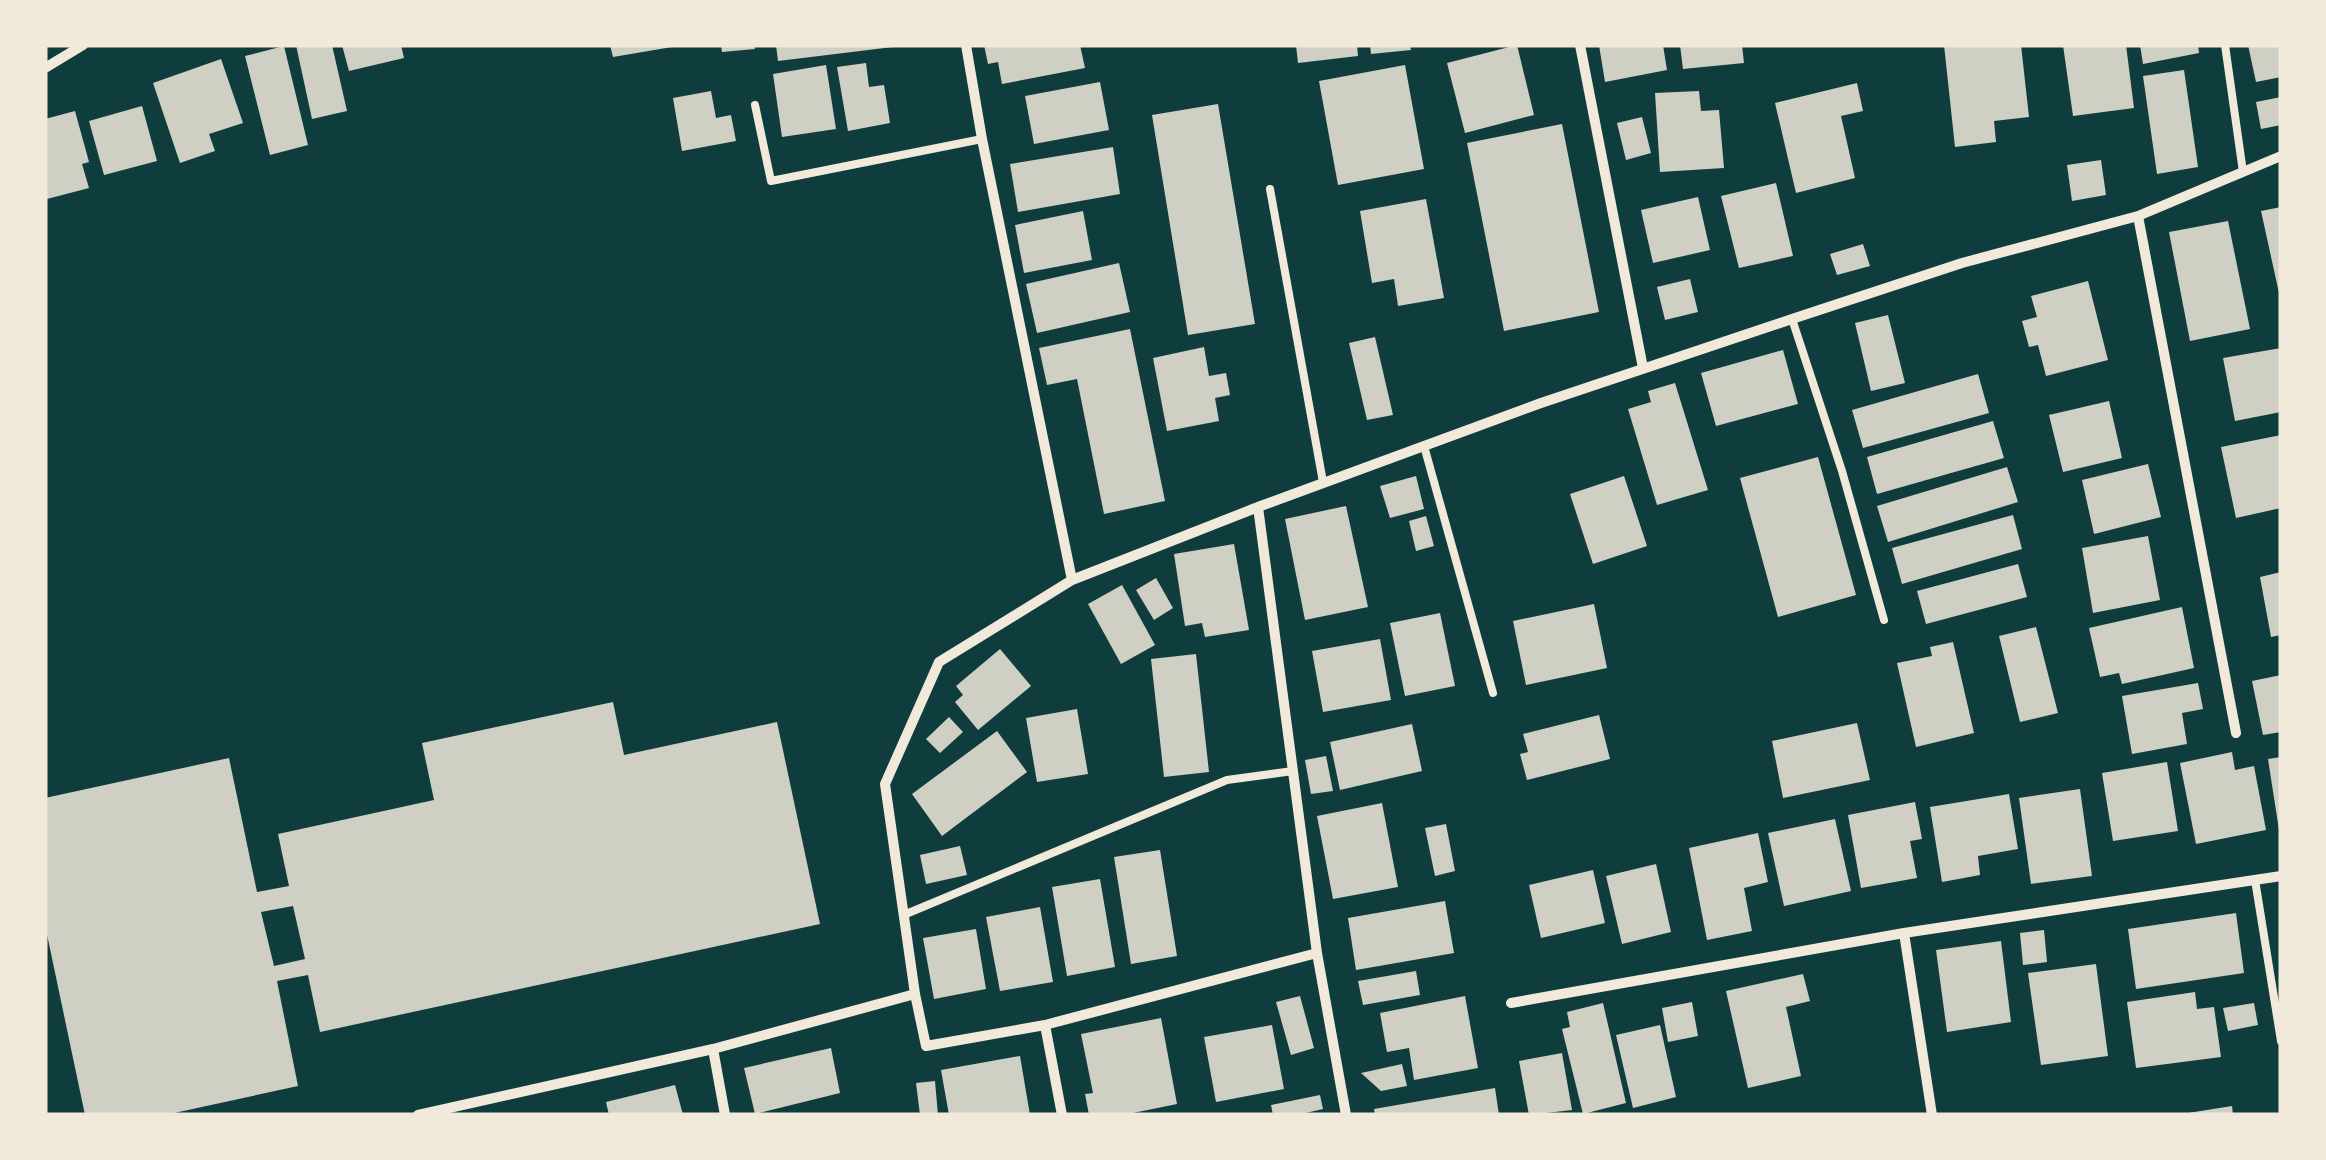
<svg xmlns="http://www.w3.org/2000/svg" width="2326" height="1160" viewBox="0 0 2326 1160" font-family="Barlow,sans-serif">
  <rect width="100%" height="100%" fill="#0f3d3e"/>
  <path fill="#cfcfc3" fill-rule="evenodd" d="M296,45H332L347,111L312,119Z
    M342,45H401L404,58L349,71Z
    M610,45H672V47L613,57Z
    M721,45H754L755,49L722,52Z
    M776,45H893V47L778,61Z
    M984,45H1080L1085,68L1002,84L998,62L988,64Z
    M1296,45H1357L1358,56L1298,63Z
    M1370,45H1410L1411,50L1371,54Z
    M1517,45L1534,115L1465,133L1447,63Z
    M1599,45H1663L1667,70L1605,82Z
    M1680,45H1742L1744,63L1683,69Z
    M1944,45H2021L2029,117L1994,121L1996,142L1955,147Z
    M2063,45H2126L2134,108L2073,116Z
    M2140,45H2198L2199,53L2143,64Z
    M2248,45H2281V77L2256,82Z
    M284,46L308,145L270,155L245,56Z
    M221,59L243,123L209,134L215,151L180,163L153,83Z
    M866,63L869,87L884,85L890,123L848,131L837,67Z
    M826,65L836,129L782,137L773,74Z
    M1405,65L1424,169L1338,185L1319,81Z
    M2184,70L2198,167L2157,174L2143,76Z
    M1100,82L1109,130L1034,144L1025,96Z
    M1857,83L1863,111L1841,116L1855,178L1796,193L1775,103Z
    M711,91L716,118L731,115L736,141L682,151L673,98Z
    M1699,91L1701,111L1719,110L1724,168L1660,172L1655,93Z
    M2281,97V125L2261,129L2256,102Z
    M1218,104L1255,324L1188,335L1152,115Z
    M142,106L157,161L104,175L89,121Z
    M75,111L89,162L82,164L89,188L47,199L45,119Z
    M1642,117L1651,153L1626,160L1617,123Z
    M1562,124L1599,312L1504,331L1467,143Z
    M1113,147L1120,194L1018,212L1010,164Z
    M2101,160L2106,195L2072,201L2067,165Z
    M1776,183L1793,256L1739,268L1721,196Z
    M1698,197L1710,250L1653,263L1641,210Z
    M1426,199L1444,298L1398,306L1394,279L1372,283L1360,211Z
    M2281,207V293H2279L2261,211Z
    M1083,211L1092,260L1024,273L1015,225Z
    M2228,221L2250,329L2190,341L2169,232Z
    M1863,244L1870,266L1837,275L1830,254Z
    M1119,263L1130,312L1037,333L1026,284Z
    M1690,279L1698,312L1665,320L1657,287Z
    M2088,281L2108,360L2046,376L2038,345L2029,347L2022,321L2037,317L2031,296Z
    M1888,315L1905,383L1871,391L1855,323Z
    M1130,329L1165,501L1104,514L1077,379L1047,385L1039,348Z
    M1375,337L1393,415L1367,420L1349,343Z
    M1204,347L1209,376L1226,373L1230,395L1215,398L1219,421L1167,431L1153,358Z
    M2281,348V412L2235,421L2223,358Z
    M1783,350L1798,404L1716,426L1701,373Z
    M1978,374L1989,413L1863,448L1852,410Z
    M1675,383L1708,490L1657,505L1628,409L1651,402L1648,391Z
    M2109,401L2122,458L2063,472L2049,415Z
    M1993,421L2004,458L1877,494L1867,457Z
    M2281,435V508L2236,518L2221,447Z
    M1818,457L1856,595L1778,617L1740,478Z
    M2148,464L2161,517L2094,534L2082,480Z
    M2007,467L2018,502L1888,542L1877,506Z
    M1416,476L1424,509L1390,518L1380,486Z
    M1624,476L1647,546L1593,564L1570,494Z
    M1346,506L1368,607L1305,620L1285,519Z
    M2013,515L2022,549L1902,584L1892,548Z
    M1426,516L1434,546L1416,551L1409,521Z
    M2148,536L2160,600L2093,613L2082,548Z
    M1234,544L1249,630L1205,637L1202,623L1185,626L1174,554Z
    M2018,564L2027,597L1926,624L1917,591Z
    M2281,572V635L2271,637L2260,577Z
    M1156,578L1173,608L1154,620L1136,590Z
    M1122,585L1155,645L1121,664L1088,604Z
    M1594,604L1607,668L1526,685L1513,621Z
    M2182,607L2194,668L2122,684L2119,673L2100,677L2089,628Z
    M1440,613L1455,686L1405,696L1390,623Z
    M2036,627L2058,713L2020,722L1999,636Z
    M1380,639L1391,700L1323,712L1312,651Z
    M1953,642L1974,733L1916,747L1897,663L1932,656L1930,647Z
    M1000,649L1031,686L978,730L955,702L963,695L956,686Z
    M1196,654L1209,772L1164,777L1151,659Z
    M2281,675V732L2263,735L2252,681Z
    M2198,683L2203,709L2182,713L2187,744L2132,754L2122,696Z
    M613,702L624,755L777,722L820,924L320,1032L308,975L277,981L298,1086L165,1115H85L45,925V798L229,758L257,892L289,886L278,834L434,800L422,743ZM293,906L305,959L274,966L261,912Z
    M1077,709L1088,774L1037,782L1026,718Z
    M1599,715L1610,759L1527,780L1520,754L1528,752L1523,734Z
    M949,717L963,732L940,753L926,739Z
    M1857,723L1870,780L1783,798L1772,741Z
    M1412,724L1422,771L1340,790L1330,742Z
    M997,731L1027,772L942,836L912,794Z
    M2232,752L2235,770L2254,766L2266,830L2196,844L2180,763Z
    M1326,756L1333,791L1311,794L1305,760Z
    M2281,757V830H2279L2268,759Z
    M2167,762L2178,831L2113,841L2102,773Z
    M2080,789L2092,876L2031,884L2019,798Z
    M2009,794L2018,849L1978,856L1980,875L1942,882L1930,807Z
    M1915,802L1922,839L1910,841L1917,878L1861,888L1848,815Z
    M1382,803L1398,887L1333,899L1317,816Z
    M1835,819L1851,891L1784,906L1768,833Z
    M1446,824L1455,871L1435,876L1425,828Z
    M1758,833L1768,882L1744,888L1752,931L1707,940L1689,848Z
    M960,846L967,875L926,884L920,855Z
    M1160,850L1177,956L1131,964L1114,857Z
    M1656,864L1671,932L1622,944L1606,876Z
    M1593,870L1605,923L1541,938L1529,885Z
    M1100,879L1115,967L1067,976L1052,887Z
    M1445,901L1454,953L1356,970L1348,918Z
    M1040,907L1053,982L1000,991L986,917Z
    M2236,913L2244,973L2136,989L2128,929Z
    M976,929L986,989L934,999L923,938Z
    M2044,930L2047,962L2023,965L2020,933Z
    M2001,941L2011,1022L1947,1032L1936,950Z
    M2096,964L2108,1056L2041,1065L2028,973Z
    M1416,971L1420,995L1363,1005L1358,981Z
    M1803,974L1810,1001L1786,1007L1801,1076L1748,1088L1726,991Z
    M2195,992L2197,1009L2214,1007L2221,1057L2136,1068L2127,1002Z
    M1300,996L1314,1048L1291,1055L1276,1002Z
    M1465,996L1478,1068L1414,1080L1409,1048L1387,1052L1380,1013Z
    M1692,1002L1698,1036L1668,1042L1662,1008Z
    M1603,1003L1626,1103L1583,1114L1562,1029L1570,1027L1567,1012Z
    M2254,1003L2258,1025L2228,1031L2223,1008Z
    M1161,1018L1177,1104L1123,1115H1089L1085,1094L1093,1093L1081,1034Z
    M1272,1025L1284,1089L1216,1102L1204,1037Z
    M1660,1025L1676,1097L1633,1108L1616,1035Z
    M831,1048L840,1093L755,1114L744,1068Z
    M1562,1053L1572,1110L1529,1115L1519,1061Z
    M1020,1056L1030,1115H949L941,1070Z
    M1402,1064L1407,1086L1381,1091L1361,1073Z
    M935,1081L938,1115H920L916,1083Z
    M675,1085L683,1115H609L606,1102Z
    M1495,1088L1499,1115H1375L1374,1109Z
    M1320,1095L1323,1109L1297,1115H1273L1271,1105Z
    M2232,1106L2233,1115H2188V1113Z"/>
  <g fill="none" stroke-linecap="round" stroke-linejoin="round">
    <path stroke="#f1e9da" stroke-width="8" d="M2225,45L2243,172
      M755,105L771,181L982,139
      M1270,189L1323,482
      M1792,319L1842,471L1884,620
      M1424,446L1493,693
      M2255,880L2281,1041
      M906,914L1227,780L1293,771"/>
    <path stroke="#f1e9da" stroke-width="10" d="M966,45L982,139L1072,580
      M1580,45L1643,368
      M45,68L83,45
      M2138,216L2236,733
      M1258,507L1317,953L1346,1115
      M915,994L926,1046L1045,1025L1317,953
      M1511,1003L1904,933
      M1045,1025L1062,1115
      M713,1049L725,1115
      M418,1115L713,1049L915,994L885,784L939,662L1072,580L1258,507L1541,403L1792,319L1962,263L2138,216L2281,156
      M1932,1115L1904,933L2281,876"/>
  </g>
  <rect width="2326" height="1160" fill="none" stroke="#f1e9da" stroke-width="95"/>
</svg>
